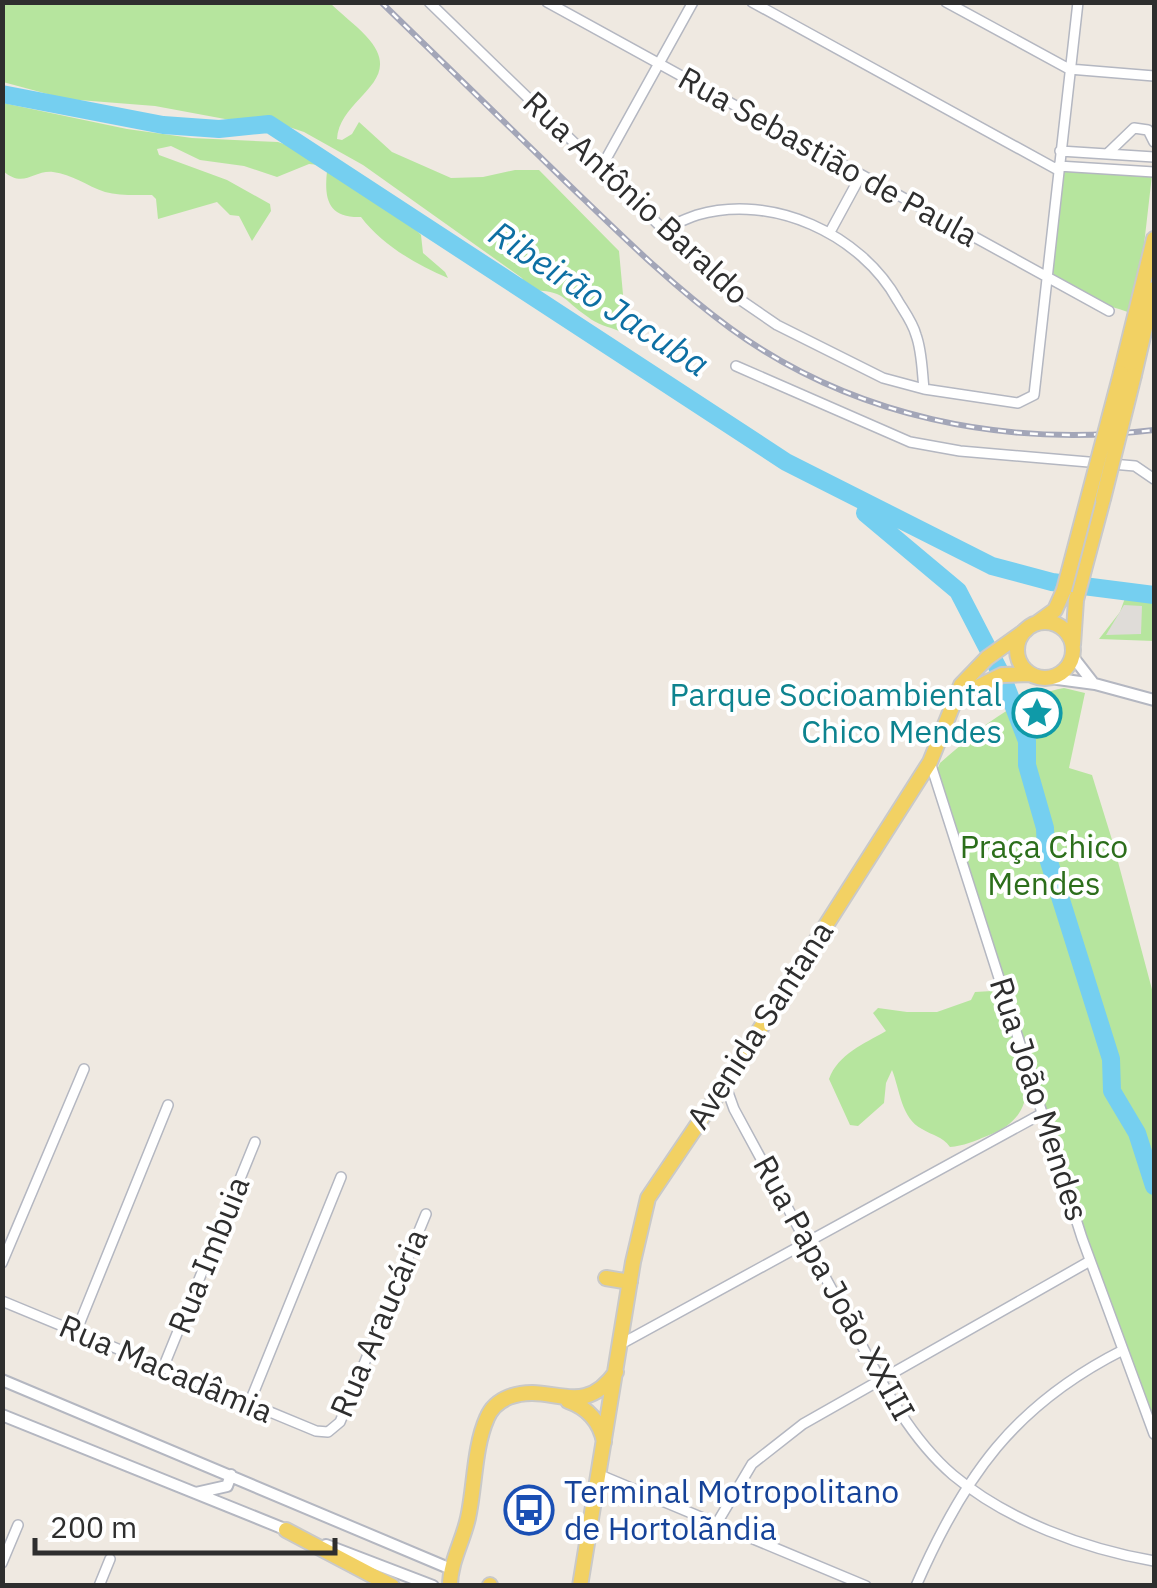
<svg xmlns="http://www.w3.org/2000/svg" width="1157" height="1588" viewBox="0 0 1157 1588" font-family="'IBM Plex Sans',sans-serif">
  <rect width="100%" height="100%" fill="#efe9e1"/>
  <path fill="#b6e59e" d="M2,3H330C341,14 355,24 366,36C409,82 340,96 337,139L342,140L352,134L359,122L392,152L451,178L483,177L515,170H539L619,251L626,327L619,331C609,327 596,324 588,317C560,298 567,291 529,290L522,278L363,165L304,132L274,122L225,119L155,106L66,99L3,82Z
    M3,103L127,129L192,138L278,142L293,147L337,171L389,209L403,216L421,235L423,253L445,272L448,278C417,265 382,245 361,217C328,218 324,199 327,171L320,165L309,164L277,177L244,166L200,160L171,146L157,149L159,155L227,180L270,204L271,211L252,241L239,216L230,215L217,202L158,219L156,199L152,195C137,195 119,196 105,192C87,186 72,174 53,172C33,170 24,189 3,171Z
    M1063,170L1152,175L1136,315C1111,305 1063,296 1052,271Z
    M1125,598L1154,601V641L1099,639L1120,612Z
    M1064,688L1085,693L1069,768L1092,775L1113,843L1154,997V1425C1073,1210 1007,990 936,772L940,763C978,730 1014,697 1064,688Z
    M992,991C1011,1039 1061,1109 987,1136C975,1141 963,1146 950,1147C942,1136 933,1136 922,1129C901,1118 900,1090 892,1070L886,1083L884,1103L858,1126L850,1125L829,1079C838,1054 864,1044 886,1031L873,1013L878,1008L907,1012H937L971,1000L975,992Z"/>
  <path fill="#dfdcd8" d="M1124,605L1142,606L1141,634L1106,635Z"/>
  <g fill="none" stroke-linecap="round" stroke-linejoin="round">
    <path stroke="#75cff0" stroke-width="18" d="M2,94L163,125L219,129L269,124L786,462L992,566L1052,582L1154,595
      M865,513L958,591L1002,676L1027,741V765L1045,828L1046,852L1111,1059L1112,1091L1137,1133L1154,1186"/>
    <g stroke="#b4b7c1" stroke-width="12">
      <path id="minor" d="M429,2L726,290L777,325L883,378L924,389L1018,403L1034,395L1078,2
        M547,2L1109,311
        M752,2L1058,170
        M946,2L1069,69L1154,76
        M1060,151L1154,157
        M1107,154L1134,128L1148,130L1154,142
        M1058,166L1154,172
        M601,168L693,2
        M661,230C673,225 685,219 697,215C772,193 861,234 898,301C904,311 913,323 916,335C922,351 922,371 924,389
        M830,232L861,175
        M736,366L910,442L960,451L1135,466L1154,479
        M930,762L1082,1238L1154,1434
        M725,1084L734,1109C770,1176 807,1243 843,1310C874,1367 903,1432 953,1475C1008,1521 1085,1549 1154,1561
        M2,1263L84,1069
        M2,1301L316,1431L328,1432L340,1422L426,1214
        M76,1332L168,1105
        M621,1344L1043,1113
        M163,1368L255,1142
        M249,1404L341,1177
        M600,1475L866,1586
        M717,1523L752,1464L803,1424L1090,1261
        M2,1563L18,1525
        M99,1586L110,1559
        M916,1586C964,1476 1014,1405 1123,1350"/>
    </g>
    <g stroke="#b4b7c1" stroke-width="14">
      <path id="tertiary" d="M1073,657L1094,684
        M1050,678L1095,684L1154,700
        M2,1380L451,1569
        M2,1415L292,1532
        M196,1493L227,1486L231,1475
        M326,1545L433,1586"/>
    </g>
    <g stroke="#c9c9c9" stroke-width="18">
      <path id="primary" d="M1121,373L1154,239
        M1134,375L1154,289
        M1017 650a28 28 0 1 1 56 0a28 28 0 1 1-56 0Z
        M1037,623L1055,610L1064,590
        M1073,645L1076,600L1103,499
        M957,697L1002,675L1029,674
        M606,1278L630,1282
        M568,1401C588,1408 600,1421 604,1442
        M286,1530L392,1586
        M490,1585V1586
        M450,1586C450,1562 463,1541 468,1518C475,1486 474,1447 487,1418C491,1408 499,1401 509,1397C551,1381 581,1421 616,1372
        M580,1586L633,1262L648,1198L725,1084L930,762L961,685L987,658L1026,630"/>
    </g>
    <use href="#minor" stroke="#fff" stroke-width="9"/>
    <use href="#tertiary" stroke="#fff" stroke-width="10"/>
    <use href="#primary" stroke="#f2d163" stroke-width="14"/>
    <g stroke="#a3a6b8" stroke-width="6">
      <path id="rail" d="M381,2C442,62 504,122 566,182C618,232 671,285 730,328C852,417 1005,448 1154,430"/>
    </g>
    <use href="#rail" stroke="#fff" stroke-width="2.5" stroke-dasharray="8" stroke-linecap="butt"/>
    <g stroke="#c9c9c9" stroke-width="18" stroke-linecap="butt">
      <path id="primary-bridge" d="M1103,499L1134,375
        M1064,590L1121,373"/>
    </g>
    <use href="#primary-bridge" stroke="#f2d163" stroke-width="14"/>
  </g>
  <defs>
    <g id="sight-ring" transform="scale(2.5)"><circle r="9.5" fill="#fff" stroke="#0f9aa8" stroke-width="1.5"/><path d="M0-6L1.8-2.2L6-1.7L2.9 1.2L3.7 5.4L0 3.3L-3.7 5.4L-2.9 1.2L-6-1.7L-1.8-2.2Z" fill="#0f9aa8"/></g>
    <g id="bus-ring" transform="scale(2.5)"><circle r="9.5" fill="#fff" stroke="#1a4fb4" stroke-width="1.5"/><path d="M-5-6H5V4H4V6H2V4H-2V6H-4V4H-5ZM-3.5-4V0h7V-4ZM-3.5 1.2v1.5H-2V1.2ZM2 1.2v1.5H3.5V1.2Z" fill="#1a4fb4"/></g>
  </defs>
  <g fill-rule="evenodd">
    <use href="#sight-ring" x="1037" y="713"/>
    <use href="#bus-ring" x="529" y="1510"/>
  </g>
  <g text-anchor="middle" stroke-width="8" stroke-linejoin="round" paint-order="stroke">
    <g font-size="32" fill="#2e2e2e" stroke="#fff">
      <text transform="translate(828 157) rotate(29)" y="11">Rua Sebastião de Paula</text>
      <text transform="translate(636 198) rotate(43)" y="11">Rua Antônio Baraldo</text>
      <text transform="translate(760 1025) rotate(-57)" y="11">Avenida Santana</text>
      <text transform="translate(1039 1099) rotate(72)" y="11">Rua João Mendes</text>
      <text transform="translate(209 1255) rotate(-68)" y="11">Rua Imbuia</text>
      <text transform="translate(834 1288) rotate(61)" y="11">Rua Papa João XXIII</text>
      <text transform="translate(379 1323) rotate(-67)" y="11">Rua Araucária</text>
      <text transform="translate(166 1369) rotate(23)" y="11">Rua Macadâmia</text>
    </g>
    <g font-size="32" fill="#0d838f" stroke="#fff" text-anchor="end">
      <text x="1002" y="706">Parque Socioambiental<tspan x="1002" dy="37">Chico Mendes</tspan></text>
    </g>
    <g font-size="32" fill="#2c6e1b" stroke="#fff">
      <text x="1044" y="858">Praça Chico<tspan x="1044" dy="37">Mendes</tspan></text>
    </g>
    <g font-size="32" fill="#164399" stroke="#fff" text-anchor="start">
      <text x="564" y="1503">Terminal Motropolitano<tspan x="564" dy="37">de Hortolãndia</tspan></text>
    </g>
    <g font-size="35" font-style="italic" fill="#0d6fa3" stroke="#fff">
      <text transform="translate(599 299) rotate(33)" y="12">Ribeirão Jacuba</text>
    </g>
  </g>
  <rect width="1157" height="1588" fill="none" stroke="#2e2e2e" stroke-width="10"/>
  <path d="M35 1538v15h300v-15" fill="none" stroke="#2e2e2e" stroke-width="5"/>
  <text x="50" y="1538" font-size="30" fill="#2e2e2e" stroke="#ffffff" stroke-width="8" paint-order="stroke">200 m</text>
</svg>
